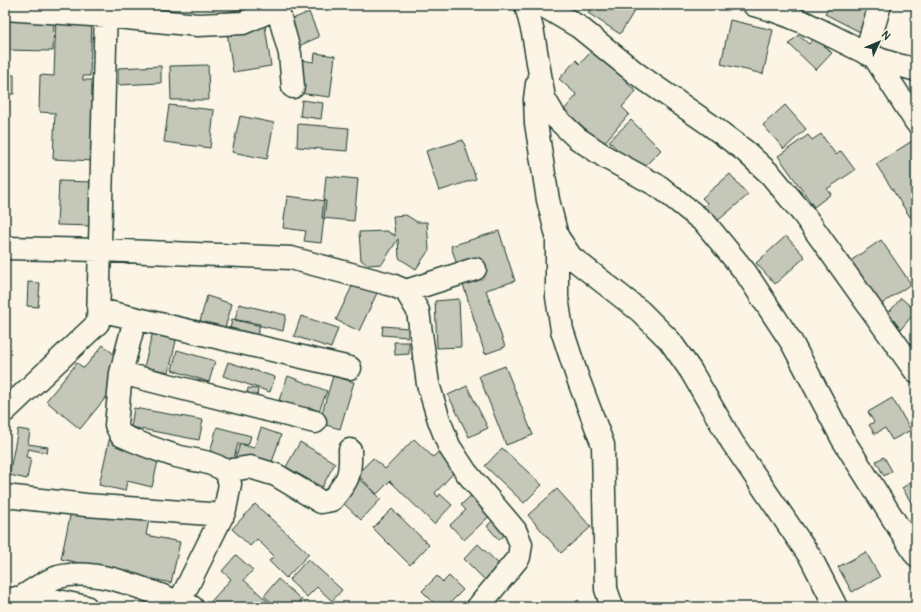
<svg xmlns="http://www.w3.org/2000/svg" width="921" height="612" viewBox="0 0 921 612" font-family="Pangolin,sans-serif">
  <rect width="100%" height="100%" fill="#fcf5e5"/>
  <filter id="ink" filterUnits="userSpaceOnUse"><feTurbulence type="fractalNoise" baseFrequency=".025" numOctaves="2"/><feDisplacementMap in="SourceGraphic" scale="8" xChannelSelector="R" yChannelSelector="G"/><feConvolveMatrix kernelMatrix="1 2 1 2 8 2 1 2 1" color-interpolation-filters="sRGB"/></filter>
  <g filter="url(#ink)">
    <path fill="#c5c7b9" stroke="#1f3d34" d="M593,5H638L620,34L588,13Z
      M829,5H876L862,33L825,14Z
      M262,6L271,66L233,72L224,12Z
      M309,12L319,37L294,48L283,23Z
      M56,15L92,16L90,76H83V80H97L94,161L53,159L55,113L39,112L40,75L54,76Z
      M5,17L54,19L53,51L5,50Z
      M730,20L773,30L763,74L721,64Z
      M798,35L809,44L815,37L832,53L816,70L789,44Z
      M596,46L633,78L628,84L636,91L622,107L629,114L603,144L564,110L577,95L559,79L576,60L580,64Z
      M315,53L335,56L330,97L290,92L294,59L314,62Z
      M208,65L209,100H171L170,66Z
      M161,66V83L118,85V68Z
      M5,75H14V94H5Z
      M302,100L323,103L321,119L300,116Z
      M169,105L214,110L210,148L164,142Z
      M785,105L806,129L784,149L763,125Z
      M240,116L274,123L267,159L232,152Z
      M631,120L661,150L639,172L609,141Z
      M298,124L349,128L347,151L297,147Z
      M821,134L836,155L841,151L855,170L827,189L831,194L814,207L778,156L808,135L812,140Z
      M463,140L476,179L439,191L426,151Z
      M912,141L916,147V213L910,217L876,164Z
      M730,174L748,195L714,224L701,209L707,203L702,198Z
      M326,176L358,179L354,221L322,218Z
      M59,181L93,182L92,226L57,225Z
      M287,196L326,201L321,243L304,241L306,231L283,228Z
      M406,215L417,222H427L429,250L416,269L399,258L398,239L382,264L368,265L361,260L359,232L387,231L395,236L393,216Z
      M499,231L515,281L486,290L505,347L485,354L451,246Z
      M786,236L805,257L775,284L756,263Z
      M881,240L911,284L876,308L846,264Z
      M28,282L40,283L38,307L27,306Z
      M354,282L377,293L359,331L336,320Z
      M207,296L232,304L225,328L200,321Z
      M901,298L916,311L901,329L886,316Z
      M459,299L461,347L437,348L435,301Z
      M239,304L286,315L283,331L235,320Z
      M301,316L338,328L331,348L294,336Z
      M232,319L260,324L255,345L228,340Z
      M383,326L408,328V337L382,335Z
      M153,331L177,336L169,372L144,367Z
      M394,342H409V354L395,355Z
      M103,345L130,368L80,429L46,401L77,363L84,368Z
      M177,350L215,361L209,382L172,370Z
      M228,362L275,377L270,392L223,376Z
      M505,366L533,435L506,445L479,376Z
      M288,376L327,391L319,411L309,407L308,411L279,400Z
      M333,376L354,382L340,429L319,423Z
      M467,386L488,428L469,437L448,395Z
      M248,388L258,389L257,397L247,396Z
      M892,398L911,430L892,440L885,428L875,434L869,425L874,422L868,412Z
      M134,408L203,420L199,440L131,427Z
      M217,427L251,436L248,445L238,443L233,462L209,456Z
      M261,428L281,435L269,471L235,460L240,444L254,448Z
      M18,429L30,431L28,444L48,447L47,453L28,449L26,457L31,458L27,479L9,475Z
      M111,432L162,444L152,487L127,481L125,491L99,485Z
      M414,439L433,457L443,447L461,465L435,493L438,497L440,494L452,505L434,524L390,481L377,494L357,474L373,458L385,469Z
      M300,442L335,463L322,487L286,467Z
      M502,448L542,485L524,503L485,466Z
      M884,457L892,471L884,476L876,461Z
      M360,479L381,499L361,520L340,500Z
      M916,479V510L902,488Z
      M479,488L497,509L464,540L450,525L466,510L461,505Z
      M557,489L591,527L561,553L528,515Z
      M113,501L151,510L146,535L180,542L171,583L61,559L71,511L109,519Z
      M255,504L309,554L286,578L269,561L274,556L257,539L250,546L232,529Z
      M392,509L429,545L410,565L373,528Z
      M501,513L513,527L499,540L487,526Z
      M478,544L503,568L488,583L464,559Z
      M866,552L880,577L852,592L838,567Z
      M236,555L253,570L244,580L274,607H206L231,579L222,571Z
      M308,559L342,590L332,601L317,587L307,597L289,580Z
      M437,576L443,582L449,576L463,590L446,607H438L422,591Z
      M278,579L302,600L296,607H277L264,596Z
      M578,600L583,607H569Z"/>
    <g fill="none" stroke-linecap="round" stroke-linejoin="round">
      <g stroke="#1f3d34" stroke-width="25">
        <path id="minor" d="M526,5L533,33L544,98L555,117L577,138L607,158L660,187L705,223L746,273L792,343L842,438L916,555
          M542,5L579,27L637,74L709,124L745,151L771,175L804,215L916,372
          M754,5C797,15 835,39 875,57C887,63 903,66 916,70
          M277,7L290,54L293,87
          M5,9L106,16L198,25L243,23L266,13L281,5
          M866,52L880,5
          M875,58L916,122
          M537,84L535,99L536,123L548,200L557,236L571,257L640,311L670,341L691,371L732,442L811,558L836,607
          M557,236V297L562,330L577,376L603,445L606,589L612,607
          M5,248L100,250L291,258L392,285L406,291L418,311L428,384L439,420L449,446L466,472L515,530L521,544L519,557L506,573L478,607
          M406,291L475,269
          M99,310L350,368
          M135,319L121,373L116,425L121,435C138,443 157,450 176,456C195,461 208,460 226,471L230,484L225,510L179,603
          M121,373L315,422
          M5,411L98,323L106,5
          M226,471L250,467L276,475L321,502L332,500C348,480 351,477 350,450
          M5,496L86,505L223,515
          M16,598C40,596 64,602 86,607
          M20,598C32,591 44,581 58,577C100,566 152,593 192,607"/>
      </g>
      <use href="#minor" stroke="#fcf5e5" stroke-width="22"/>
    </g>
  </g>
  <rect width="921" height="612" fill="none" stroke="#fcf5e5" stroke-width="20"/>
  <rect x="10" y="10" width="901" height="592" fill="none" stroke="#1f3d34" stroke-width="1.5" filter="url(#ink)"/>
  <g transform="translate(879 42) rotate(46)" stroke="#fcf5e5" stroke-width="3" paint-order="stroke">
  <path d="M0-3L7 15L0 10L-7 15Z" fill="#1f3d34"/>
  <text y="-6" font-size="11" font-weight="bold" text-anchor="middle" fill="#1f3d34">N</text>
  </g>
</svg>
